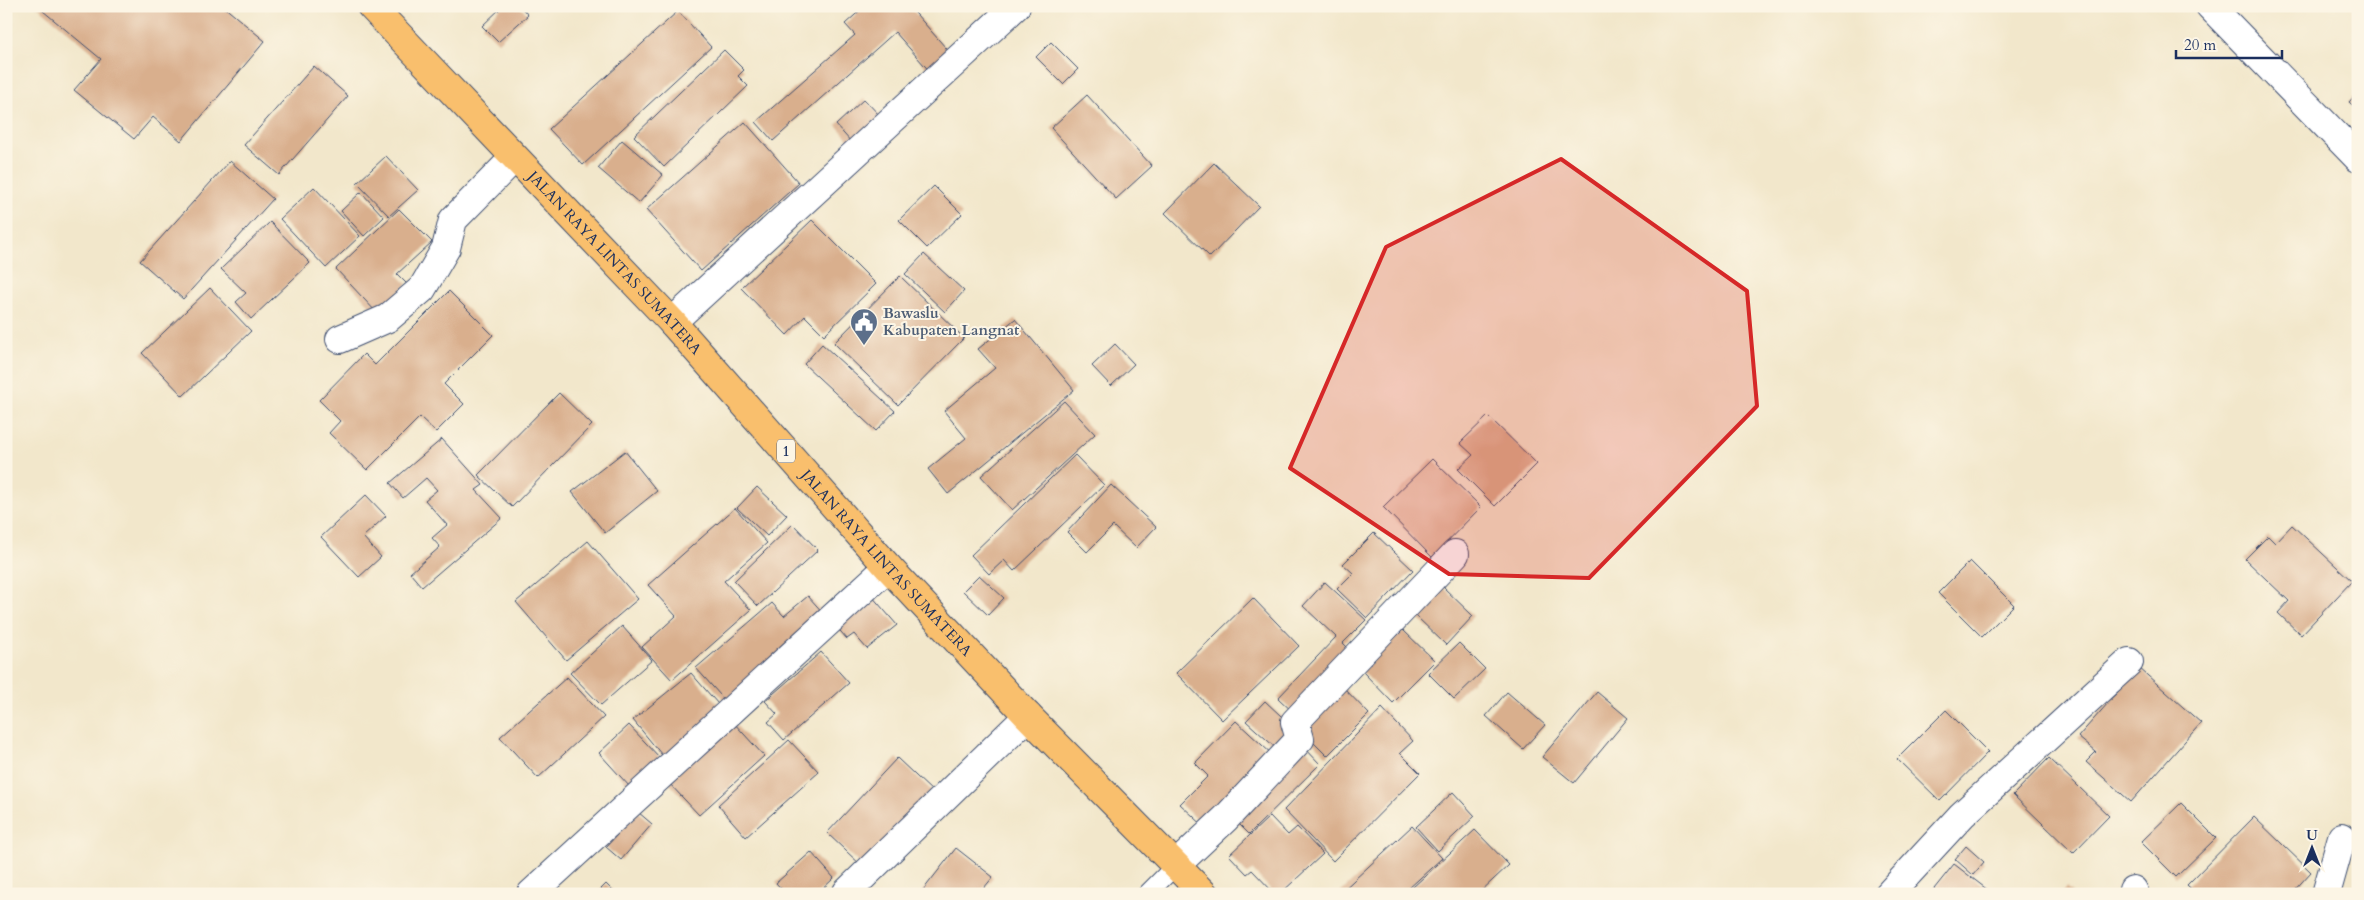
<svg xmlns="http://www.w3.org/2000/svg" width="2364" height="900" viewBox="0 0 2364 900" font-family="Cardo,serif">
  <rect width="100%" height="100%" fill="#fcf5e5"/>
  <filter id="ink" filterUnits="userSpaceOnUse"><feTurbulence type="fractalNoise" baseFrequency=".02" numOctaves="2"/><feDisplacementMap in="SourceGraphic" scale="10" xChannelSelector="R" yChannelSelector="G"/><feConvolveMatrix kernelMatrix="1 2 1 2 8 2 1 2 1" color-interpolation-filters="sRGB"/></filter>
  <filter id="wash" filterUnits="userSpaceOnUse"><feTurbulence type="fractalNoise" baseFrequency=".0096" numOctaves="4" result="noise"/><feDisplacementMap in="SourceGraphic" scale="20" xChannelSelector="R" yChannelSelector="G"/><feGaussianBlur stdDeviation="1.12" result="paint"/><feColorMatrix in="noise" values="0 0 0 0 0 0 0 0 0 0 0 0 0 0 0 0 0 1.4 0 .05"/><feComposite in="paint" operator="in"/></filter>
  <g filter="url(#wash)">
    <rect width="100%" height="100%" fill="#f2e7cb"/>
    <g id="blocks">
      <path fill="#d9af8d" d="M37,6H223L265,41L181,141L153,117L134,139L74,90L101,59Z
        M503,6H520L528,15L498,42L482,26Z
        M865,6H909L953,56L932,74L895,32L773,141L756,122L855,35L845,24Z
        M678,11L711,47L583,165L549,129Z
        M1051,42L1078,69L1063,84L1036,57Z
        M724,50L744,70L738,76L748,86L664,167L634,136Z
        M314,66L348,96L279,175L244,145Z
        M2358,92V110L2349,102Z
        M1087,95L1152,166L1116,199L1051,128Z
        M864,99L881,117L852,143L836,125Z
        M745,122L799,183L701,271L646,210Z
        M622,140L663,175L639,203L598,168Z
        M386,156L418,190L389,216L357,183Z
        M230,161L273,199L183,299L140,261Z
        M1214,163L1259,206L1210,257L1165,213Z
        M934,186L962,214L927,248L899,220Z
        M314,187L360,236L326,268L280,219Z
        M361,192L384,217L364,236L341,211Z
        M399,209L432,242L397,274L407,284L377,313L336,269Z
        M812,220L876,284L824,335L805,316L787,335L741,288Z
        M270,222L310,263L251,319L236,302L246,293L221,269Z
        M924,254L964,291L945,312L905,274Z
        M900,276L964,338L898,405L834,343Z
        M210,288L251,331L183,396L142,353Z
        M449,291L493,335L444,384L464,404L436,432L420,417L367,470L329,433L340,421L319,400L364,354L375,365Z
        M1015,319L1074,390L948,494L928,469L966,438L944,411L995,368L978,349Z
        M822,344L895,411L876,431L804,364Z
        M1115,344L1134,364L1111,386L1092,366Z
        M559,393L592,425L512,507L478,475Z
        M1064,401L1095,434L1012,510L981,476Z
        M1488,416L1537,464L1495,506L1458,469L1473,455L1460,443Z
        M442,439L483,485L476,490L502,518L422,587L410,573L440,547L432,538L447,525L425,500L437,490L426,478L403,498L390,483Z
        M625,451L657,491L605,533L572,492Z
        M1075,455L1104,485L1014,571L1004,560L989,574L971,555Z
        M1432,459L1481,507L1432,557L1383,507Z
        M1111,485L1156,527L1136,548L1113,526L1087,552L1067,532Z
        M757,487L787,515L767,536L737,508Z
        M366,495L386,516L363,537L381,557L359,577L321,537Z
        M735,508L767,543L724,581L751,610L672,680L642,647L676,616L648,585Z
        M793,524L818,550L758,606L734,581Z
        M2292,525L2352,581L2301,635L2278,613L2289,601L2245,559L2268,536L2275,543Z
        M1374,533L1413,570L1367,618L1337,589L1353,573L1343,564Z
        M588,541L638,599L566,660L516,602Z
        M1970,561L2014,605L1982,637L1938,593Z
        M979,575L1004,598L988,615L963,591Z
        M1325,582L1366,620L1343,643L1353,653L1295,714L1278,698L1336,637L1303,606Z
        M1442,586L1473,616L1446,645L1415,615Z
        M871,595L897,625L867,649L854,634L847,639L835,625Z
        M808,596L825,615L729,705L696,668L772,603L784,616Z
        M1253,598L1299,646L1222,720L1176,673Z
        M622,626L652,660L601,705L570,673Z
        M1403,630L1435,661L1393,703L1362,671Z
        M1459,643L1485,669L1454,699L1428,673Z
        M821,652L849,683L784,740L768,722L777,714L765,701Z
        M2139,668L2201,723L2131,802L2086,762L2096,752L2078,737Z
        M691,673L725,712L667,761L633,720Z
        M567,677L604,717L538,778L500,737Z
        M1342,686L1369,714L1327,756L1299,728Z
        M1507,692L1545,725L1523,749L1486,716Z
        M1597,692L1628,718L1574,783L1542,757Z
        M1265,701L1296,730L1277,749L1246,721Z
        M1382,708L1413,741L1400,753L1420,773L1333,861L1284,810Z
        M1946,710L1988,752L1940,801L1897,759Z
        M2358,718V728L2352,723Z
        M1236,721L1275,757L1207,829L1180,804L1208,776L1195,763Z
        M733,722L764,756L699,815L668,782Z
        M629,725L661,759L630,787L599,753Z
        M789,740L819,772L746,837L718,805Z
        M1303,746L1320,764L1249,834L1232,817Z
        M897,758L934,793L864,868L827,833Z
        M2049,758L2109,816L2073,853L2013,795Z
        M1453,792L1475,816L1438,851L1416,827Z
        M2181,803L2216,838L2176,877L2141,842Z
        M638,812L652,824L621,860L606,847Z
        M1270,816L1288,835L1297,827L1323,854L1280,894H1275L1252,870L1247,874L1229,855Z
        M2254,817L2311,872L2291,894H2197L2187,885Z
        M1412,826L1442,858L1408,889L1412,894H1339Z
        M1475,830L1509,865L1478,894H1418L1412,888Z
        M1966,846L1984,862L1973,875L1955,859Z
        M956,848L993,877L979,894H920Z
        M811,852L834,878L817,894H786L776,883Z
        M1954,864L1993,894H1930Z
        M606,884L616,894H596Z
        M2066,887L2073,894H2060Z"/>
    </g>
  </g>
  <g filter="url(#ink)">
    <use href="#blocks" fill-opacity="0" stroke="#3b4b6e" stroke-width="1"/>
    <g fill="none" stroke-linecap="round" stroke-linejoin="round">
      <g stroke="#3b4b6e" stroke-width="20">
        <path id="service" d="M1147,894L1176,865"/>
      </g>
      <g stroke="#3b4b6e" stroke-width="30">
        <path id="minor" d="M2210,6L2358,158
          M672,322L1016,6
          M340,339L388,318L422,289L446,248L453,220L514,158
          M1176,865L1226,818L1300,739L1295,722L1455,554
          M2133,890L2135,894
          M847,892L1028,716
          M531,894L888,567
          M1889,894L1962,815L2129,662
          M2326,894L2342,837"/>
      </g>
      <g stroke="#3b4b6e" stroke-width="30">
        <g id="trunk">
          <path id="s1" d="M371,6L672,322L888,567L1028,716L1204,894"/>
        </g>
      </g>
      <use href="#service" stroke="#fff" stroke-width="18"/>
      <use href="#minor" stroke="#fff" stroke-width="28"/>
      <use href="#trunk" stroke="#f9bf6d" stroke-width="28"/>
    </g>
  </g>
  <path fill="#d62828" fill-opacity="0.2" stroke="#d62828" stroke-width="4" stroke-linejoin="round" d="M1561,159L1747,291L1757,406L1589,578L1449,574L1290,468L1386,247Z"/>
  <defs>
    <g id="civic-pin" transform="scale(1.4375)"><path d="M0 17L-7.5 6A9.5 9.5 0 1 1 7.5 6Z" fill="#5c6f8a" stroke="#fcf5e5"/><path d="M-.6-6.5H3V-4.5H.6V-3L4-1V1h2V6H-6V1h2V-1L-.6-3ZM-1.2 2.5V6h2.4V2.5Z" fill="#fff"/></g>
  </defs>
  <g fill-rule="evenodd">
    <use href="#civic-pin" x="864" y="322"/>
  </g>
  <g text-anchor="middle" stroke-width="4" stroke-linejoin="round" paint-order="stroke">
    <rect fill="#fcf5e5" stroke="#5e6a86" stroke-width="1" x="777" y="439.5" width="18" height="23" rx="4"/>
    <g font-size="14" font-weight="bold" fill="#1b2f5e">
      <text x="786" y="456">1</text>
    </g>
    <g font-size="15" fill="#1b2f5e" stroke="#fcf5e5">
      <text dy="5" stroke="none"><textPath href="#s1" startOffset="354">JALAN RAYA LINTAS SUMATERA</textPath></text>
      <text dy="5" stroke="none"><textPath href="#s1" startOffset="759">JALAN RAYA LINTAS SUMATERA</textPath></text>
    </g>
    <g font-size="15" font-weight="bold" fill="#4e5e75" stroke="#fcf5e5" text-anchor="start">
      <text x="883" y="318">Bawaslu<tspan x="883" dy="17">Kabupaten Langnat</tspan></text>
    </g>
  </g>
  <rect width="2364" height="900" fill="none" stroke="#fcf5e5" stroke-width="25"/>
  <g transform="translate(2312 848)" stroke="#fcf5e5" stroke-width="4" paint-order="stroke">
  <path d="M0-4L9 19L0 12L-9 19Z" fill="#1b2f5e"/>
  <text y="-8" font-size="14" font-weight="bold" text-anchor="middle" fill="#1b2f5e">U</text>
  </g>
  <path d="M2176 50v8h106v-8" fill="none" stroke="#1b2f5e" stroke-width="2.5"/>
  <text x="2184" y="50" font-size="15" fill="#1b2f5e" stroke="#fcf5e5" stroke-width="4" paint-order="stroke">20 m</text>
</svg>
